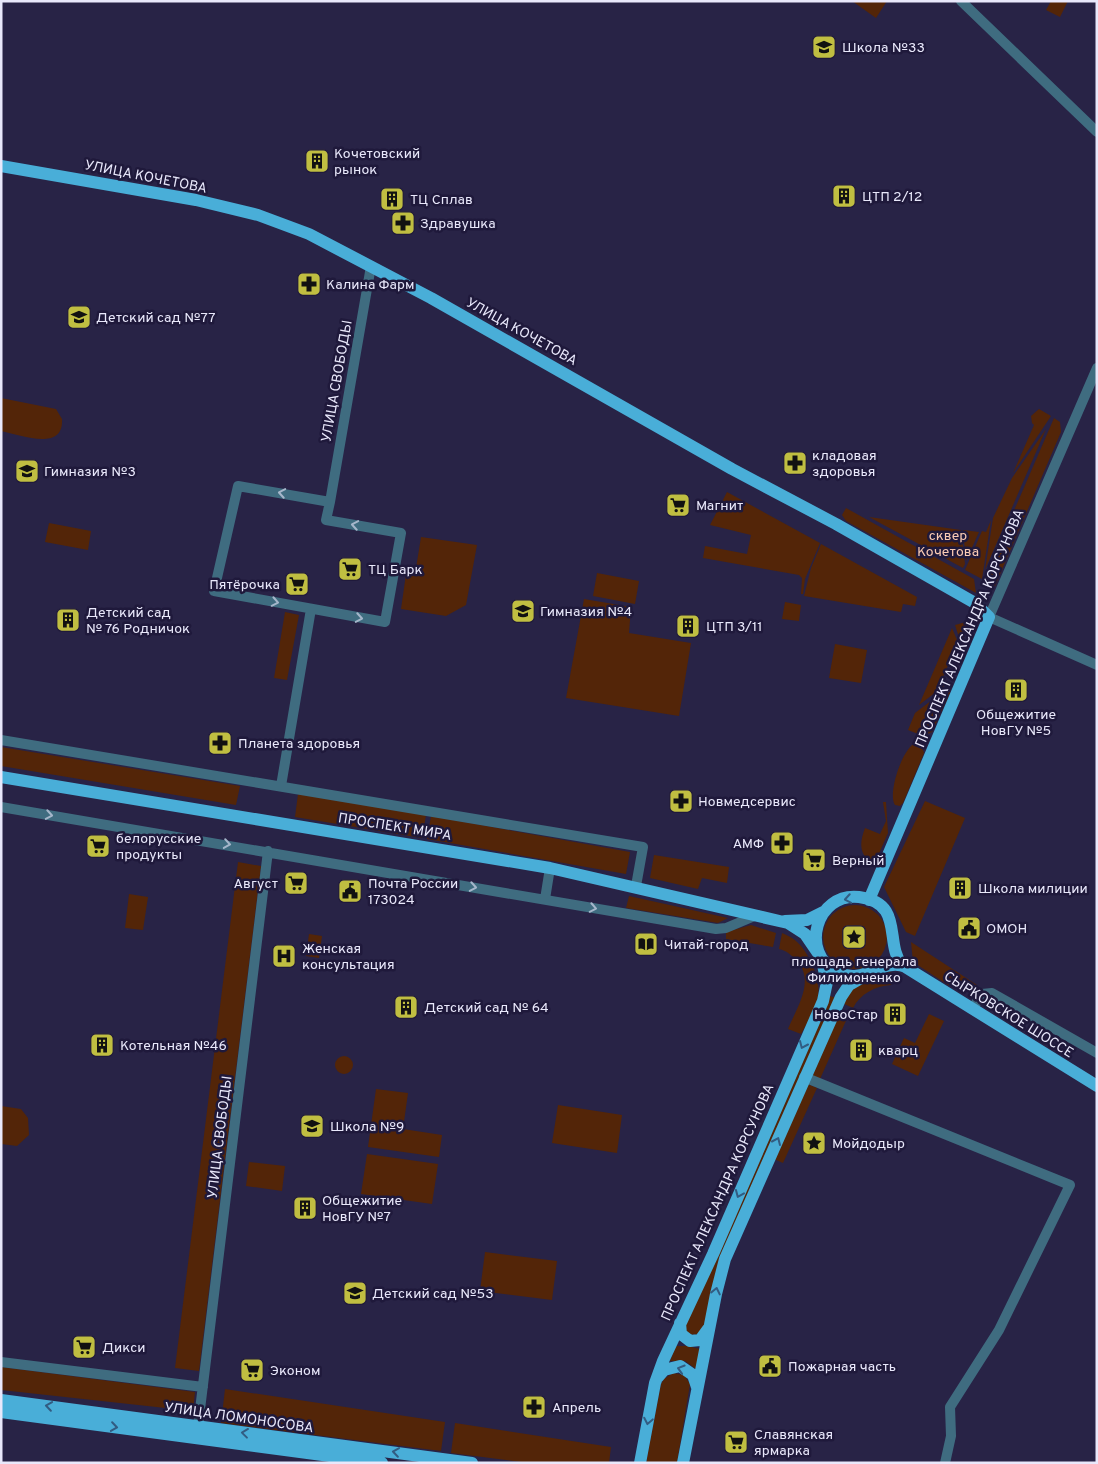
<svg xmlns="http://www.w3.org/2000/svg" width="1098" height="1464" viewBox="0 0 1098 1464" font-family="Overpass,sans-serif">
  <rect width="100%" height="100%" fill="#282346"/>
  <path fill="#532508" d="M852,1H887L876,18Z
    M1051,1H1068L1060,17L1046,10Z
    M1,398L56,409L62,419C64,452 21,435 1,431Z
    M1039,409L1051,416L1013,473L1034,425L1032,423L1031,416Z
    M1054,418L1060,422L1061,432L995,586L984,580Z
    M1046,429L985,570L993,518L1012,478Z
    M727,492L820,543L805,579L803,594H801L802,578L799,575L703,558L705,546L747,554L751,535L710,525Z
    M846,508L974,579L976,593L846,521L842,515Z
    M869,517L961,530L965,564L963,568Z
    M991,520L982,579L965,570L982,531L986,532Z
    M49,523L91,531L88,550L45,542Z
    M963,530L979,532L966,561Z
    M421,537L477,545L466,605L446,616L401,609L407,567L416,568Z
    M821,544L917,597L915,606L903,604L901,612L804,596L811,568Z
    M597,573L639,581L635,604L593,596Z
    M584,599L631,607L629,633L691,643L679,716L566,698Z
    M785,602L801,605L799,621L782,619Z
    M285,612L299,615L287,680L274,678Z
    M966,622L970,624L961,644L955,625Z
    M952,628L960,647L954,662L950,661L942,679L947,681L944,686L919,705Z
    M835,644L867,650L861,683L829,678Z
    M949,687L950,693L932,732L923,736L908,730L915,713Z
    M916,743L921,744L924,753L903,803L900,806L895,805C887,794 903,746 916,743Z
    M1,747L240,786L236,805L1,766Z
    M298,794L426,815L422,838L295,817Z
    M925,801L965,818L915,936L906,932L884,887Z
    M883,802H886L888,833L874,865C859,855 859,844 865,828L880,834L886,821Z
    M431,816L630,852L626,874L427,839Z
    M654,855L729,867L727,883L702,878L698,889L650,878Z
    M238,862L261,866L199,1371L175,1368Z
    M129,894L148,897L143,930L125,928Z
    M629,896L728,918L718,923L626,908Z
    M823 937a32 32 0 1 1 64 0a32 32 0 1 1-64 0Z
    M751,925L776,933L773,947L726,939V932Z
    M782,933C796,939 802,945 809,958C826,992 818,1004 801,1034L788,1029C797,1007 816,980 796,960C790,954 787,951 779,949Z
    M309,934L322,936L319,958L306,956Z
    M911,942L977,985H948L913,962Z
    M890,972L897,976L891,985C875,986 860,994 853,1008L842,1003L850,989Z
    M830,996L836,998L717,1268L703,1331L701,1334L687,1335L684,1324Z
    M840,1010L849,1014L820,1079L811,1075Z
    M929,1014L944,1021L918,1076L892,1064L904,1038L915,1043Z
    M335 1065a9 9 0 1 1 18 0a9 9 0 1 1-18 0Z
    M808,1084L817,1088L783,1163L774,1159Z
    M376,1089L408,1093L403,1129L442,1135L439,1157L368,1147Z
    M558,1105L622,1115L617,1153L552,1143Z
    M1,1106L21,1109L28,1118L29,1135L17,1146L1,1144Z
    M367,1154L438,1164L432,1204L361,1194Z
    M249,1162L285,1166L282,1191L246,1186Z
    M485,1252L557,1261L552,1300L480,1291Z
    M676,1346H687L700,1349L696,1369L685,1361H670Z
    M1,1367L195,1392L193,1411L1,1390Z
    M673,1373L684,1375L690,1384L677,1463H646L661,1384L664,1379Z
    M225,1389L445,1422L441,1451L221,1423Z
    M455,1423L611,1447L609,1463H530L451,1453Z"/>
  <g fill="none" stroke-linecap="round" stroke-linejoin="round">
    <path stroke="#3f6c80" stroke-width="10" d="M961,1L1097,132
      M1097,368L989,617L1097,665
      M330,502L238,486L214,591L385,622L401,533L326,520L330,502L371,266
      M1,740L643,847L636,886
      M281,786L311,609
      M1,807L716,929L726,928L757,915
      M545,899L550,868
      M972,1009L982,994L992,993L1097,1053
      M804,1077L1070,1185L999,1330L950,1407L951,1436L945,1463
      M1,1362L203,1387
      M198,1426L268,851"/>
    <path stroke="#49aed8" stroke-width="12" d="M1,166L196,200L258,215L309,234L431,298L732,469L836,524L975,603L989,617L869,900
      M1,777L550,868L788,923L805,934L818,953
      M785,921L807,920L823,912
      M906,967C882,957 864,986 837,972C799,953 816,892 859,897C905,903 884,943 902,965L1097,1086
      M680,1323L681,1334L690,1341L700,1340L708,1329
      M658,1377L664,1370L680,1366L693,1375L697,1387
      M1,1400L472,1463
      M1,1412L382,1463
      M640,1463L655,1383L663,1361L713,1254L823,1001L827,982L821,957
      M683,1463L716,1294L725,1259L841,997L849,985L868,974"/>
  </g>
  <defs><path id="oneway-chevron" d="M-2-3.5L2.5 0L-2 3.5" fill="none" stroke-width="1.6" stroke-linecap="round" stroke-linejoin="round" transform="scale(1.25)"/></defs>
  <g stroke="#a5b6ca">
    <use href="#oneway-chevron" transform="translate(282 493) rotate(-170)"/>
    <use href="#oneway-chevron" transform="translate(355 525) rotate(-170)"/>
    <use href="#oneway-chevron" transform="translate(275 602) rotate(11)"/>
    <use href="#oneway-chevron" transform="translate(359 618) rotate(10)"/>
    <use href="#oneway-chevron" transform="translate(49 815) rotate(10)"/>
    <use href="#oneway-chevron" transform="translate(227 844) rotate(9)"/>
    <use href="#oneway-chevron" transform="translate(473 887) rotate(10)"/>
    <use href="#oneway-chevron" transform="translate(593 908) rotate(11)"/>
  </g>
  <g stroke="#325c82">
    <use href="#oneway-chevron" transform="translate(848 899) rotate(170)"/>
    <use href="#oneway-chevron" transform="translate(803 1045) rotate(114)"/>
    <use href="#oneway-chevron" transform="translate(777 1141) rotate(-66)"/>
    <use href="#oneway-chevron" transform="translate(739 1194) rotate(113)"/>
    <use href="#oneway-chevron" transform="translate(716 1291) rotate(-78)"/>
    <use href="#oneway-chevron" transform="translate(681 1369) rotate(-163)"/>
    <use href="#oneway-chevron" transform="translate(49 1406) rotate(-172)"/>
    <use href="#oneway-chevron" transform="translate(648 1421) rotate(101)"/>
    <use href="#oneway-chevron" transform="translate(114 1427) rotate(8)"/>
    <use href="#oneway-chevron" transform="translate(245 1433) rotate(-173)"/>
    <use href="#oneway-chevron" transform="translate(396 1452) rotate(-172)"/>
  </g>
  <defs>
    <g id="school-square" transform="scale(1.25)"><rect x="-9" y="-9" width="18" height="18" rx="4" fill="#c0be41" stroke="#1f193b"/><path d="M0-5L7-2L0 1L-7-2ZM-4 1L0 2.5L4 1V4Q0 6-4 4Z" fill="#111"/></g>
    <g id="building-square" transform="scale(1.25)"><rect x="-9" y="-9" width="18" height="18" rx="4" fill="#c0be41" stroke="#1f193b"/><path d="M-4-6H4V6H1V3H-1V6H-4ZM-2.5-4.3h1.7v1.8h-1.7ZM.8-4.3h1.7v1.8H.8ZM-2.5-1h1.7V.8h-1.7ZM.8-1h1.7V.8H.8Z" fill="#111"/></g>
    <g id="pharmacy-square" transform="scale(1.25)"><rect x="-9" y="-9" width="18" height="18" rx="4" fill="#c0be41" stroke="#1f193b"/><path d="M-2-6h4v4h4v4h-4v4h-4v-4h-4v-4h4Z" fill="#111"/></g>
    <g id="supermarket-square" transform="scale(1.25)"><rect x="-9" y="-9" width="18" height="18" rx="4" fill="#c0be41" stroke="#1f193b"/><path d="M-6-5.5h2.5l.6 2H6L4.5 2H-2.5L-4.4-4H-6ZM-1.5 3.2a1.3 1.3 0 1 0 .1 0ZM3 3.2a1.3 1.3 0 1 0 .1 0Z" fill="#111"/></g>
    <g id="civic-square" transform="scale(1.25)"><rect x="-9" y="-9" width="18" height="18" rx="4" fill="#c0be41" stroke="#1f193b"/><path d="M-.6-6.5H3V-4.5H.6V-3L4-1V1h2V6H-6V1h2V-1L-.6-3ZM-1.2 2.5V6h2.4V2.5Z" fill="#111"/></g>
    <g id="sight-square" transform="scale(1.25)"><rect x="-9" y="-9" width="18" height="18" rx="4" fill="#c0be41" stroke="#1f193b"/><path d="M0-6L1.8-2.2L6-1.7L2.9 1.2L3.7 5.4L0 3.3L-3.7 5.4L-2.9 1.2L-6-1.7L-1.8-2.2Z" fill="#111"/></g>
    <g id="library-square" transform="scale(1.25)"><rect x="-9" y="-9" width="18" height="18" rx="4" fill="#c0be41" stroke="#1f193b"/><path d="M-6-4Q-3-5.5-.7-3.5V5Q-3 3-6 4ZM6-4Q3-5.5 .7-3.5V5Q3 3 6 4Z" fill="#111"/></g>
    <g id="hospital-square" transform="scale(1.25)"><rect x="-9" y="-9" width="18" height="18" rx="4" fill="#c0be41" stroke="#1f193b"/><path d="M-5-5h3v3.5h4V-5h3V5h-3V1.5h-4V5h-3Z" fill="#111"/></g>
  </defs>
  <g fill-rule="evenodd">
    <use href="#school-square" x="824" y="47"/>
    <use href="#building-square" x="317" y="161"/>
    <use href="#building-square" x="844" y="196"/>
    <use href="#building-square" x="392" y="199"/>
    <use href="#pharmacy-square" x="403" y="223"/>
    <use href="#pharmacy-square" x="309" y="284"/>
    <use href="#school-square" x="79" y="317"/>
    <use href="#pharmacy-square" x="795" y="463"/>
    <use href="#school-square" x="27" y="471"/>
    <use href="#supermarket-square" x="678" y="505"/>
    <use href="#supermarket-square" x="350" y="569"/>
    <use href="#supermarket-square" x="297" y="584"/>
    <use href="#school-square" x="523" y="611"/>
    <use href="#building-square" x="68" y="620"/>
    <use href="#building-square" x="688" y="626"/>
    <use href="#building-square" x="1016" y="690"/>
    <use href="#pharmacy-square" x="220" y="743"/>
    <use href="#pharmacy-square" x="681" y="801"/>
    <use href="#pharmacy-square" x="782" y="843"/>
    <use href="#supermarket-square" x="98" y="846"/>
    <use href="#supermarket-square" x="814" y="860"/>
    <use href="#supermarket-square" x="296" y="883"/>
    <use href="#building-square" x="960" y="888"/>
    <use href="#civic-square" x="350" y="891"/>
    <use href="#civic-square" x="969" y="928"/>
    <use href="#sight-square" x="854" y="937"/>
    <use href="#library-square" x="646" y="944"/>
    <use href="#hospital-square" x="284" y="956"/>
    <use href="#building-square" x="406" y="1007"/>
    <use href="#building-square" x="895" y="1014"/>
    <use href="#building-square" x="102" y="1045"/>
    <use href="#building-square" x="861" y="1050"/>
    <use href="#school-square" x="312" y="1126"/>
    <use href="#sight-square" x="814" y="1143"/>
    <use href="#building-square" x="305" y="1208"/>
    <use href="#school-square" x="355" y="1293"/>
    <use href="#supermarket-square" x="84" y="1347"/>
    <use href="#civic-square" x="770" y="1366"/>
    <use href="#supermarket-square" x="252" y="1370"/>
    <use href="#pharmacy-square" x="534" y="1407"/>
    <use href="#supermarket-square" x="736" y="1442"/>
  </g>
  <g text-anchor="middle" stroke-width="5" stroke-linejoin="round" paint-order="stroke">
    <g font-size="14" fill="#e9e8fb" stroke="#1f193b" text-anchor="start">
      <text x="842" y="52">Школа №33</text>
      <text x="334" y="158">Кочетовский<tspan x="334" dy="16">рынок</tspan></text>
      <text x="862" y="201">ЦТП 2/12</text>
      <text x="410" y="204">ТЦ Сплав</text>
      <text x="420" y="228">Здравушка</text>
      <text x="326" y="289">Калина Фарм</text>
      <text x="96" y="322">Детский сад №77</text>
      <text x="812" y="460">кладовая<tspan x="812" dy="16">здоровья</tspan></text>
      <text x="44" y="476">Гимназия №3</text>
      <text x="696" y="510">Магнит</text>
      <text x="368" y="574">ТЦ Барк</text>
      <text x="280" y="589" text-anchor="end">Пятёрочка</text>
      <text x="540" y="616">Гимназия №4</text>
      <text x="86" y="617">Детский сад<tspan x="86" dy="16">№ 76 Родничок</tspan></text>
      <text x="706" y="631">ЦТП 3/11</text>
      <text x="1016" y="719" text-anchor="middle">Общежитие<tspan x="1016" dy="16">НовГУ №5</tspan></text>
      <text x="238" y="748">Планета здоровья</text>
      <text x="698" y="806">Новмедсервис</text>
      <text x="116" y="843">белорусские<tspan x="116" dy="16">продукты</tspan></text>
      <text x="764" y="848" text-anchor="end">АМФ</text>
      <text x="832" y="865">Верный</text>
      <text x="278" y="888" text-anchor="end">Август</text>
      <text x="368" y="888">Почта России<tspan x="368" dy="16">173024</tspan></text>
      <text x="978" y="893">Школа милиции</text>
      <text x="986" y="933">ОМОН</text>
      <text x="664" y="949">Читай-город</text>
      <text x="302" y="953">Женская<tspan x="302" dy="16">консультация</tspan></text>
      <text x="854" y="966" text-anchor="middle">площадь генерала<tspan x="854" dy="16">Филимоненко</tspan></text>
      <text x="424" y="1012">Детский сад № 64</text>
      <text x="878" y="1019" text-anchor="end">НовоСтар</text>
      <text x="120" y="1050">Котельная №46</text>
      <text x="878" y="1055">кварц</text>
      <text x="330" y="1131">Школа №9</text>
      <text x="832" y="1148">Мойдодыр</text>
      <text x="322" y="1205">Общежитие<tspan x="322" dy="16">НовГУ №7</tspan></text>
      <text x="372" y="1298">Детский сад №53</text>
      <text x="102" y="1352">Дикси</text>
      <text x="788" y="1371">Пожарная часть</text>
      <text x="270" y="1375">Эконом</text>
      <text x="552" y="1412">Апрель</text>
      <text x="754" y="1439">Славянская<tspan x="754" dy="16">ярмарка</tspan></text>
    </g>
    <g font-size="14" fill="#e9e8fb" stroke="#1f193b">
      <text transform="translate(146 176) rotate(11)" y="5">УЛИЦА КОЧЕТОВА</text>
      <text transform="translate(522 331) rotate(29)" y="5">УЛИЦА КОЧЕТОВА</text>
      <text transform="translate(336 381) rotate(-80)" y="5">УЛИЦА СВОБОДЫ</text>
      <text transform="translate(969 628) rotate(-67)" y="5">ПРОСПЕКТ АЛЕКСАНДРА КОРСУНОВА</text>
      <text transform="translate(395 826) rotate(9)" y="5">ПРОСПЕКТ МИРА</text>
      <text transform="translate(1009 1014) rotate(32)" y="5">СЫРКОВСКОЕ ШОССЕ</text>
      <text transform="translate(219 1137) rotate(-83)" y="5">УЛИЦА СВОБОДЫ</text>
      <text transform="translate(717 1202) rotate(-66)" y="5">ПРОСПЕКТ АЛЕКСАНДРА КОРСУНОВА</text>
      <text transform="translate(239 1417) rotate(8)" y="5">УЛИЦА ЛОМОНОСОВА</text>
    </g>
    <g font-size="14" fill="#fcccb4" stroke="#1f193b">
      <text x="948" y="540">сквер<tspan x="948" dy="16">Кочетова</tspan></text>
    </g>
  </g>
  <rect width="1098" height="1464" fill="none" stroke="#e9e8fb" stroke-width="5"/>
</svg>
